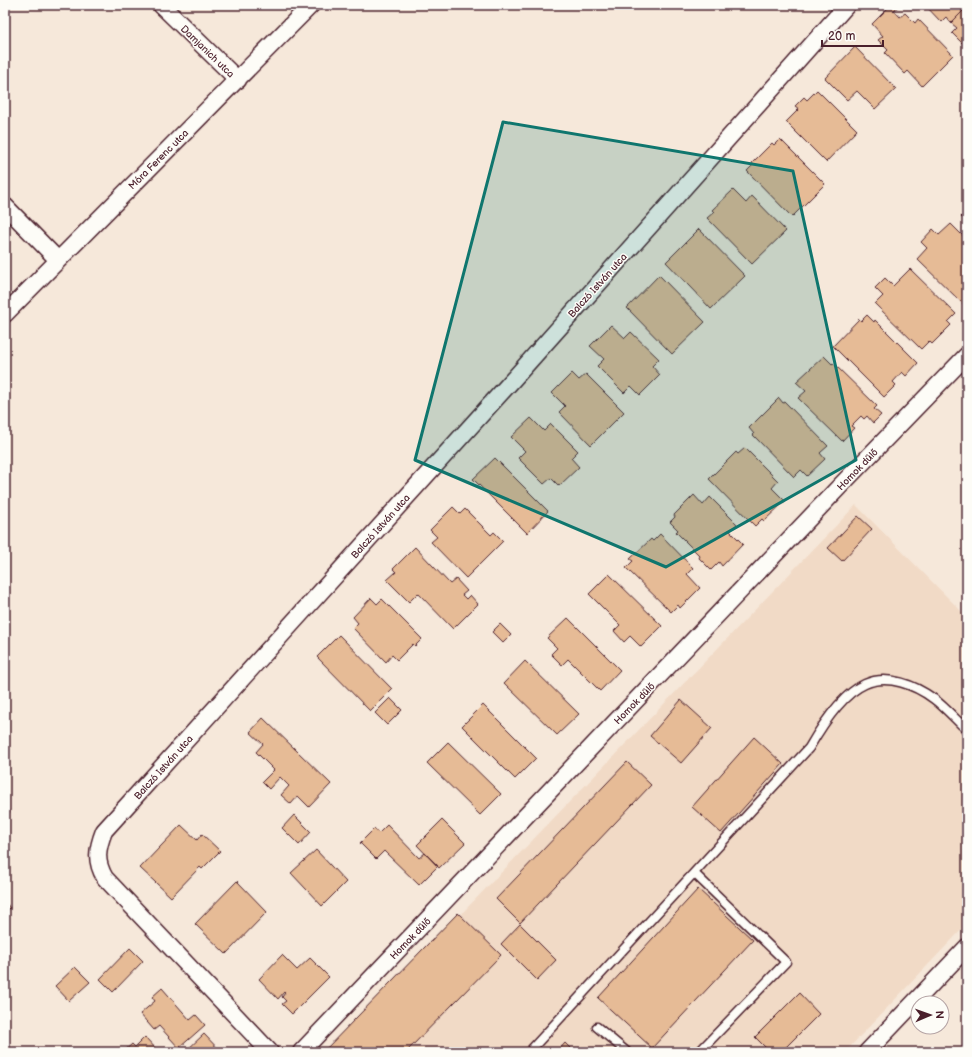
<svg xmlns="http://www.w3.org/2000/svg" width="972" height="1057" viewBox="0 0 972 1057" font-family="'Balsamiq Sans',sans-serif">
  <rect width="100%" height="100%" fill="#f6e8da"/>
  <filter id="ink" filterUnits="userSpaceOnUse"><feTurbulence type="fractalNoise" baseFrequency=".025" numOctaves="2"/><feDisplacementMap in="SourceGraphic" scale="8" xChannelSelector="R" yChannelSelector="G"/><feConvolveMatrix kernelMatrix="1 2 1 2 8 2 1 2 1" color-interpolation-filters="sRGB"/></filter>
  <g filter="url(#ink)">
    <path fill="#f1dac6" d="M856,505L967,617V924L845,1052H328Z"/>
    <path fill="#e6bb96" stroke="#4a1f2b" d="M889,5H900L894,10Z
      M925,5H967V7L951,23L946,17L941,22Z
      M890,6L900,17L905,13L915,23L918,19L953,55L922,86L908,71L905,74L885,53L888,50L878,40L883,36L872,24Z
      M967,7V48L952,33L957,28L951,23Z
      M855,47L896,89L875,109L857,91L847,100L825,78Z
      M817,90L857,130L826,162L786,122L799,109L795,106L804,97L807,100Z
      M780,139L825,184L792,217L747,171L753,165L752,163L772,143L774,145Z
      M733,190L746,203L752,196L786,231L752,264L707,218L714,212L712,210Z
      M967,211V222L961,217Z
      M951,224L967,240V300L963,304L917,259L927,248L921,242L933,229L939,235Z
      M699,229L745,276L711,309L666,262Z
      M910,269L956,314L948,322L951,325L932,344L929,341L921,349L875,304L883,296L875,288L885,278L893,286Z
      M659,275L705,322L672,354L627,308Z
      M867,315L874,322L875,320L918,363L906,376L902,372L893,382L896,385L884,397L833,346L859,319L861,321Z
      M611,325L625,338L631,332L659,359L652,366L660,375L640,395L631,386L624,393L597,366L604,359L590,346Z
      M824,356L832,364L833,363L877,406L874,409L881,415L873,423L867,416L864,419L861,416L851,426L854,428L842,441L798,398L806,391L796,382Z
      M572,373L579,380L586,374L624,412L591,445L559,412L565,406L552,393Z
      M779,398L783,403L785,402L828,446L820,453L825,459L807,476L801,470L794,477L753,435L754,434L749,428Z
      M531,418L544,431L551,424L578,451L571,458L579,467L559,486L551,478L544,484L518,458L525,451L511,437Z
      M745,448L778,481L772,488L785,501L764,521L762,519L755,526L709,479L736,452L738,454Z
      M495,458L548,511L527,533L473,479Z
      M694,495L703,505L710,497L737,524L730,531L743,544L722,566L719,562L711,570L699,558L700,556L676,532L678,530L670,522L675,517L674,515Z
      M453,507L460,514L465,509L491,535L494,532L503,541L466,578L431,542L437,537L430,530Z
      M858,516L872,529L842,561L828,548Z
      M660,534L693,568L687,574L700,588L680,608L678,605L671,612L626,568L633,561L630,559L651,539L653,541Z
      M415,547L450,584L456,579L467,591L462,595L466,599L470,595L478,604L453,629L418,593L409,602L387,580L396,572L393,569Z
      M609,574L662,626L641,647L630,636L624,642L614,631L620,625L589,594Z
      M371,598L377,604L382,599L422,639L415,646L413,644L397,660L392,655L386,662L353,628L358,623L353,617Z
      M568,618L620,670L600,691L568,659L562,665L551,654L557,648L547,638Z
      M500,624L511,635L503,643L492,632Z
      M339,635L392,689L370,711L317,657Z
      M525,661L579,714L557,735L504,683Z
      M390,698L402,710L387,725L375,713Z
      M681,700L712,728L681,763L650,736Z
      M483,705L536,758L515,779L462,726Z
      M263,718L331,784L309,807L298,796L291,804L281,795L289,786L280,777L269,789L262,782L274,770L256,752L263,744L250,732Z
      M754,737L783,764L721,833L692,807Z
      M448,742L501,794L480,815L427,763Z
      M627,762L651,785L520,923L496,899Z
      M5,807L10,812L5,816Z
      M294,815L311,832L299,845L282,828Z
      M442,820L465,843L439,868L417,845Z
      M181,825L197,840L202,834L220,851L202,869L200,867L171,897L140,868Z
      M387,825L419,858L425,853L438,866L419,885L384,851L376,859L360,843L374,829L379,833Z
      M316,850L346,882L322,906L291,873Z
      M237,881L267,912L226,954L195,924Z
      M698,889L753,940L652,1048L598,998Z
      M5,902L10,908L5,913Z
      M458,913L501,955L406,1052H323Z
      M520,924L556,960L537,980L501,944Z
      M130,948L143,961L113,992L100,979Z
      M282,955L297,970L310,958L329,977L292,1014L282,1004L286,1001L282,997L285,993L284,992L278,999L259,979Z
      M75,967L90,982L69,1001L55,986Z
      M162,988L190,1020L196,1015L205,1025L179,1048L159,1026L154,1030L140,1014L155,1001L152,997Z
      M799,993L819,1014L781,1052H770L755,1037Z
      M204,1034L221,1052H185Z
      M145,1037L159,1052H123L132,1044L135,1047Z
      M565,1043L574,1052H557Z"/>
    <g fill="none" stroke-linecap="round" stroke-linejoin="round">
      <g stroke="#4a1f2b" stroke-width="11">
        <path id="lane" d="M694,873L786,962L699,1052
          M597,1027L627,1052
          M529,1052L809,748C821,727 842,694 865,684C888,674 915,685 934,699C946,708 956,720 967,730"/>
      </g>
      <g stroke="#4a1f2b" stroke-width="19">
        <path id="street" d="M161,5L238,80
          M5,206L58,260
          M5,314L311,5
          M270,1052L105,878C95,861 97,849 104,831L509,384L847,5
          M301,1052L840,486L967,355
          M867,1052L967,947"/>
      </g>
      <use href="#lane" stroke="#fdfcf7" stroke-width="8"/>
      <use href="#street" stroke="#fdfcf7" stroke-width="16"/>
    </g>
  </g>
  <path fill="#0f766e" fill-opacity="0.2" stroke="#0f766e" stroke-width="3" stroke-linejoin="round" d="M503,122L793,171L856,460L666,567L415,460Z"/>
  <g text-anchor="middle" stroke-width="3" stroke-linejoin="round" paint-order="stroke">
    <g font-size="10" fill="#4a1f2b" stroke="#fdfcf7">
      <text transform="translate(208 51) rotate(44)" y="4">Damjanich utca</text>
      <text transform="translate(158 159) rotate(-45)" y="4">Móra Ferenc utca</text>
      <text transform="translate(597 285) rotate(-48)" y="4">Balczó István utca</text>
      <text transform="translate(857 469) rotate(-46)" y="4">Homok dűlő</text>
      <text transform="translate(380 526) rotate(-48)" y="4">Balczó István utca</text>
      <text transform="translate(634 703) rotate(-46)" y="4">Homok dűlő</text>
      <text transform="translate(163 767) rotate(-48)" y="4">Balczó István utca</text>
      <text transform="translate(410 938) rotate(-46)" y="4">Homok dűlő</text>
    </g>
  </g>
  <rect width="972" height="1057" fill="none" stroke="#fdfcf7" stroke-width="20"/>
  <rect x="10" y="10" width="952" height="1037" fill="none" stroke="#4a1f2b" stroke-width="1.5" filter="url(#ink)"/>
  <g transform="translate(930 1015) rotate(88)"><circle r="19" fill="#fdfcf7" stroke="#b5a4a5"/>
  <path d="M0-3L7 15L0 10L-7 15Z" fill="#4a1f2b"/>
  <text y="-6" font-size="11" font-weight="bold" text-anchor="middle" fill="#4a1f2b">N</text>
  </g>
  <path d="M822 40v6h61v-6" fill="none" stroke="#4a1f2b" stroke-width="2"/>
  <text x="828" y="40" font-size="12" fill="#4a1f2b" stroke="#fdfcf7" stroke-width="3" paint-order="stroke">20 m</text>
</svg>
